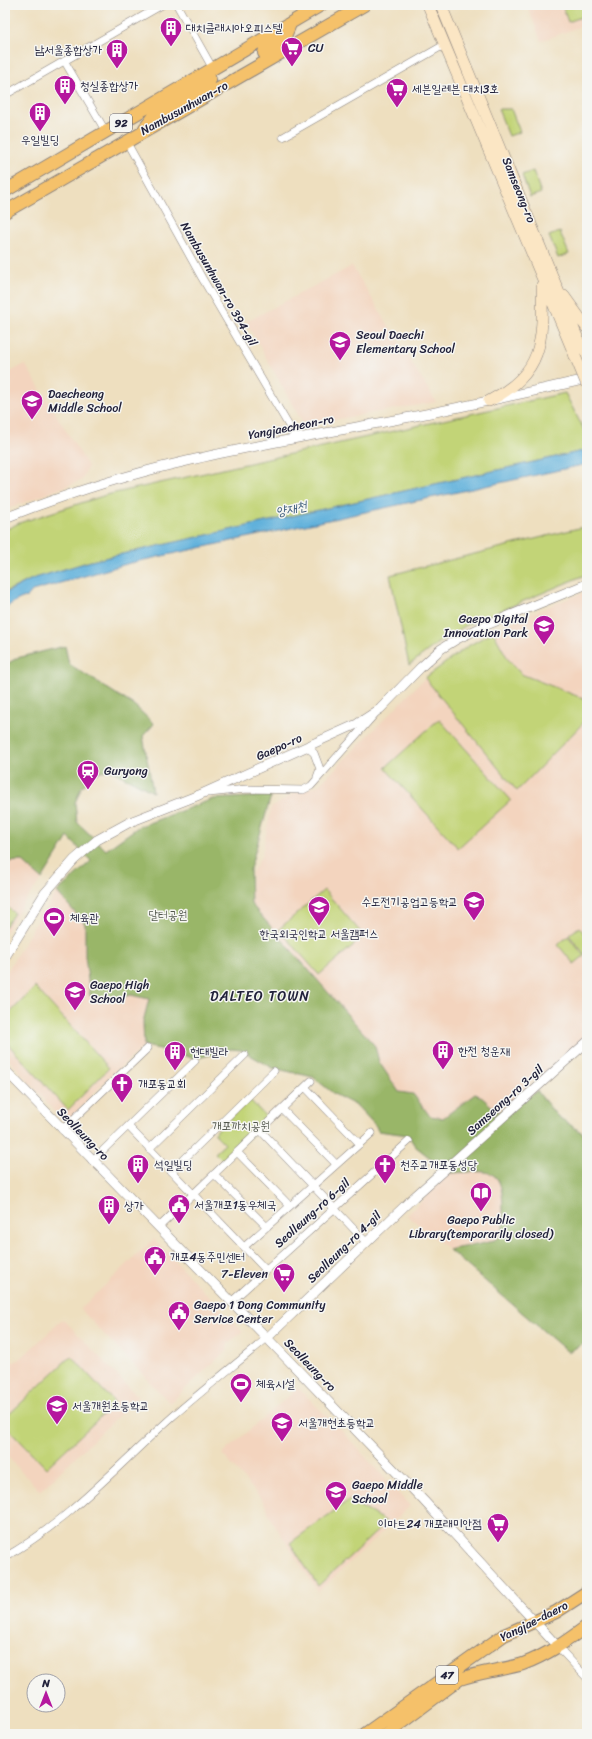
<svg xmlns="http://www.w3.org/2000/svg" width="592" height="1739" viewBox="0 0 592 1739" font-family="Sriracha,'Poor Story',sans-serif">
  <rect width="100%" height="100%" fill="#f6f6f2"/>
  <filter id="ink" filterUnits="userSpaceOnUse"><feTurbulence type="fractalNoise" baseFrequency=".025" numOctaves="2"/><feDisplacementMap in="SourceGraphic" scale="8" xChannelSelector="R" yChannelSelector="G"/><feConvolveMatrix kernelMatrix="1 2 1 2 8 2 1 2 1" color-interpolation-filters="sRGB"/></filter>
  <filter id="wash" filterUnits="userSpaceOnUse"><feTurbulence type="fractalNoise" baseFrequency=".012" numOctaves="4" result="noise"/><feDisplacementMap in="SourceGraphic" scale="16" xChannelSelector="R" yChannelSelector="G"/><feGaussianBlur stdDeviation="0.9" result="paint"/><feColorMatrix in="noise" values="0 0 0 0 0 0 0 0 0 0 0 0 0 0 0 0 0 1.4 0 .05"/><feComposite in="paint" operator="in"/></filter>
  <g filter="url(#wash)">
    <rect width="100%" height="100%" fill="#eedfbf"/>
    <path fill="#f3d4be" d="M527,5H587V24L541,41Z
      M352,266L436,402L304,425L246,322Z
      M25,364L88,466L82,480L5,510V375Z
      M587,591V700L521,674L508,659L493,632L525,616Z
      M425,678L517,791L587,719V1035L498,1112L480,1096L475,1094L443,1118L430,1116L413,1094L399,1092L379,1062L375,1046L251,904L252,873L262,855L271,808L295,793L319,785Z
      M22,861L42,879L25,901L5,933V862Z
      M57,892L85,924L86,976L101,1001L131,995L150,999L143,1022L144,1046L105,1081L66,1124L5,1055V975L34,926Z
      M488,1171L499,1180L503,1193V1230L498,1238L487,1242L449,1250L407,1215L449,1173Z
      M154,1239L243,1332L228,1343L227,1350L170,1403L80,1309Z
      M63,1319L138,1397L40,1491L5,1454V1365L19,1360Z
      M298,1388L342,1431L410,1506L318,1592L271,1519L264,1502L222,1454Z"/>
    <path fill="#c2d477" stroke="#727b59" d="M562,5H587V15L568,22Z
      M498,109H511L520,132L509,136Z
      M533,171L541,193L530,197L522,175Z
      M560,232L569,254L558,258L549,236Z
      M565,393L587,436V450L91,561L32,579L5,592V530L19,523L106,495Z
      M587,526V574L465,626L438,643L409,665L390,575Z
      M493,632L508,659L521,674L587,700V719L517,791L425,678L468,646Z
      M439,719L511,800L458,848L385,768Z
      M324,890L364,936L319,975L279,929Z
      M5,904L14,913L5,927Z
      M579,927L587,937V953L585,955L569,935Z
      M568,936L584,956L574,964L558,945Z
      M35,987L109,1068L68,1110L5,1041V1018Z
      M250,1100L268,1119L224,1162L215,1153L225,1144L214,1133Z
      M71,1356L115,1403L46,1468L5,1425V1418Z
      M349,1500L387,1522L318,1586L290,1543Z"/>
    <path fill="#99b668" stroke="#5e6c52" d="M65,646L69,664L135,706L154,724L143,736L153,792L109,769L95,774L81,788L75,803L77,822L106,850L138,827L213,799L271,796L250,869L251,904L375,1046L379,1062L399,1092L413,1094L430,1116L443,1118L475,1094L480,1096L498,1112L515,1106L537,1091L557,1116L587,1136V1342L568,1352L449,1250C461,1246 490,1245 499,1237C505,1230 503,1219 503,1210C503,1163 487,1172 449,1173L415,1146L408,1135L378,1131L376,1126L357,1106L334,1094L313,1077L273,1068L241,1050L231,1049L195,1059L171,1051L144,1046L143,1022L149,999L131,995L101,1001L90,996L85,956V924L57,892L91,861L68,837L42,879L22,861L5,862V665L17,658Z"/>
    <path fill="#60b1db" stroke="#416a8b" d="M587,450V464L130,563L32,591L27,597C18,598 13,604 5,607V593L32,579L91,561Z"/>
  </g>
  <g filter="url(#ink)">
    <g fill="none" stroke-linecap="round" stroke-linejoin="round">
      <g stroke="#88807d" stroke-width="8">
        <path id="minor" d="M177,5L213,69
          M65,62L106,132
          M5,95L162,5
          M283,137L444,45
          M126,141L202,278L296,438
          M307,747L314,753L320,769L317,777
          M209,793L246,789L303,790L311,786L375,714
          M305,1087L360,1144
          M282,1109L336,1164
          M128,1126L266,1270
          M62,1130L148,1048
          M260,1130L366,1242
          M149,1149L245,1055
          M237,1152L290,1206
          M92,1161L195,1061
          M171,1172L274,1071
          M214,1174L267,1227
          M159,1227L311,1081
          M244,1247L372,1133
          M231,1302L409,1141
          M5,1557C69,1521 117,1466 172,1417C203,1390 236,1364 267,1338
          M558,1647L587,1678"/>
      </g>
      <g stroke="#88807d" stroke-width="10">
        <path id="tertiary" d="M5,518C64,495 125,475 187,461C254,445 321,434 389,421C455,409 521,394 587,379
          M5,957L45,893L74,860L97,840L130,822L199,795L357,724L380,709L421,667L441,649L457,639L484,626L587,584
          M5,1070L267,1338L424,1501L558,1647
          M267,1338L414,1197L587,1042"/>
      </g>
      <g stroke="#88807d" stroke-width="12">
        <path id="secondary" d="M428,5L575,356
          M441,5L587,361
          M564,296L587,328
          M489,401C544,372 543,342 542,285"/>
      </g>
      <g stroke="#88807d" stroke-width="14">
        <path id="primary" d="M272,58L268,59L264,53L265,50L284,39L290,24
          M145,128L156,114L208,84L210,80L209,77L204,75
          M5,191L321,5
          M5,212L364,5
          M365,1734L504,1635L556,1612L587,1592
          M386,1734L460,1679C480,1672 502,1670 523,1664C547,1655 567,1641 587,1626"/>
      </g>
      <use href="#minor" stroke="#fff" stroke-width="7"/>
      <use href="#tertiary" stroke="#fff" stroke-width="9"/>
      <use href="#secondary" stroke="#fbe6c4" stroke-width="11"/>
      <use href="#primary" stroke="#f5c16b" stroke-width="12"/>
      <g stroke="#88807d" stroke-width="12" stroke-linecap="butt">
        <path id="secondary-bridge" d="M575,356L587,385"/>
      </g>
      <use href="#secondary-bridge" stroke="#fbe6c4" stroke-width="11"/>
    </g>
  </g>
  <defs>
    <g id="building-pin" transform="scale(1.15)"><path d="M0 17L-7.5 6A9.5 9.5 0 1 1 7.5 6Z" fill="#b5179e" stroke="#f6f6f2"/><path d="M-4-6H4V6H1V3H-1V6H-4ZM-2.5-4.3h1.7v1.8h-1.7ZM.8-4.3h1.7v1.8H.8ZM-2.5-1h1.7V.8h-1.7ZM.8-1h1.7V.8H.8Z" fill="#fff"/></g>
    <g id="supermarket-pin" transform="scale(1.15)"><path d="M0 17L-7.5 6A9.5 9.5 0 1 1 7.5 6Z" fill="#b5179e" stroke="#f6f6f2"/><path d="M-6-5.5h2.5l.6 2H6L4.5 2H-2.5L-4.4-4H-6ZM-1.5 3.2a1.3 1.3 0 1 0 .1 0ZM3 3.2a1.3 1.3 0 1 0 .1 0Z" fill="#fff"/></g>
    <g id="school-pin" transform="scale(1.15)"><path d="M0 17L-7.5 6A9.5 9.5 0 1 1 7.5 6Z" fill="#b5179e" stroke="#f6f6f2"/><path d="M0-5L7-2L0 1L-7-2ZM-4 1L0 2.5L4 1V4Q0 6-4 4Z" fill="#fff"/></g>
    <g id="station-pin" transform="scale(1.15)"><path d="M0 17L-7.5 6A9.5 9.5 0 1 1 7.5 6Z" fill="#b5179e" stroke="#f6f6f2"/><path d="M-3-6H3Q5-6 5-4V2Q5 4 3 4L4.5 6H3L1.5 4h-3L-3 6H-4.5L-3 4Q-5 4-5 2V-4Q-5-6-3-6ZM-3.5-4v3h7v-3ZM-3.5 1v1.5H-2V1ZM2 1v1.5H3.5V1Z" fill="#fff"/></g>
    <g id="stadium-pin" transform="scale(1.15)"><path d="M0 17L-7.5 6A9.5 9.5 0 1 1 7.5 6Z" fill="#b5179e" stroke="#f6f6f2"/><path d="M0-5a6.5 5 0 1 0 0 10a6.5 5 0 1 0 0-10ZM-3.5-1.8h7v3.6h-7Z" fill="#fff"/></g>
    <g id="church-pin" transform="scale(1.15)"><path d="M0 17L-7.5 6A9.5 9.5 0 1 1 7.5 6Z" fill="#b5179e" stroke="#f6f6f2"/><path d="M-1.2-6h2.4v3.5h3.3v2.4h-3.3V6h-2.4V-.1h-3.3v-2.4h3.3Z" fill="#fff"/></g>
    <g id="library-pin" transform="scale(1.15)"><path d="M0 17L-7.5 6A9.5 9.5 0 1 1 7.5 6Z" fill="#b5179e" stroke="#f6f6f2"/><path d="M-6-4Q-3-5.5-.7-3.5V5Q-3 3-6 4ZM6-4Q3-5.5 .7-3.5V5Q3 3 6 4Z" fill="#fff"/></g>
    <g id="civic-pin" transform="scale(1.15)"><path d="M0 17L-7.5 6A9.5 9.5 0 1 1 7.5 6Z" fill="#b5179e" stroke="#f6f6f2"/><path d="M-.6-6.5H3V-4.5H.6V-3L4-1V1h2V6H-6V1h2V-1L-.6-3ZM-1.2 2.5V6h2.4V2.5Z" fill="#fff"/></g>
  </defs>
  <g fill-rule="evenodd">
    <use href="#building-pin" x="171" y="28"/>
    <use href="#supermarket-pin" x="292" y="48"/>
    <use href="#building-pin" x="117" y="50"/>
    <use href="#building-pin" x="65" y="86"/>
    <use href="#supermarket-pin" x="397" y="89"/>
    <use href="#building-pin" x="40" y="113"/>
    <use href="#school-pin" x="340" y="342"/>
    <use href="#school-pin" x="32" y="401"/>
    <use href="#school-pin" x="544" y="626"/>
    <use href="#station-pin" x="88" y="771"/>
    <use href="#school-pin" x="474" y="902"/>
    <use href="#school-pin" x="319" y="907"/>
    <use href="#stadium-pin" x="54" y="918"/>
    <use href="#school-pin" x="75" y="992"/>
    <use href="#building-pin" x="443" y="1051"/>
    <use href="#building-pin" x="175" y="1052"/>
    <use href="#church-pin" x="122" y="1084"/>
    <use href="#building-pin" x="138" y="1165"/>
    <use href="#church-pin" x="385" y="1165"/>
    <use href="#library-pin" x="481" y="1193"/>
    <use href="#civic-pin" x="179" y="1205"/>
    <use href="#building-pin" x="109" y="1206"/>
    <use href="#civic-pin" x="155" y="1257"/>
    <use href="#supermarket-pin" x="284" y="1274"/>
    <use href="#civic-pin" x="179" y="1312"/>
    <use href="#stadium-pin" x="241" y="1384"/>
    <use href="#school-pin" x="57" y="1406"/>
    <use href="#school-pin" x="282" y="1423"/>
    <use href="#school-pin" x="336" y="1492"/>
    <use href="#supermarket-pin" x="498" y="1524"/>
  </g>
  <g text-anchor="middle" stroke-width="3" stroke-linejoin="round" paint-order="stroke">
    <g fill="#f6f6f2" stroke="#626272" stroke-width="1">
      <rect x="110" y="114" width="22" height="18" rx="3"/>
      <rect x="436" y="1666" width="22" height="18" rx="3"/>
    </g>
    <g font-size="11" font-weight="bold" fill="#22223b">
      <text x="121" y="127">92</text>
      <text x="447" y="1679">47</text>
    </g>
    <g font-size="12" fill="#22223b" stroke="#f6f6f2" text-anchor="start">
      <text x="186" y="32">대치클래시아오피스텔</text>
      <text x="308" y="52">CU</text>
      <text x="102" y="54" text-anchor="end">남서울종합상가</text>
      <text x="80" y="90">청실종합상가</text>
      <text x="412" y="93">세븐일레븐 대치3호</text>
      <text x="40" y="144" text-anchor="middle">우일빌딩</text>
      <text x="356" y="339">Seoul Daechi<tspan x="356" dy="14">Elementary School</tspan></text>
      <text x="48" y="398">Daecheong<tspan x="48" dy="14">Middle School</tspan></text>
      <text x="528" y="623" text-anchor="end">Gaepo Digital<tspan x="528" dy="14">Innovation Park</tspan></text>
      <text x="104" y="775">Guryong</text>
      <text x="458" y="906" text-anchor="end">수도전기공업고등학교</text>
      <text x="70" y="922">체육관</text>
      <text x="319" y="938" text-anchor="middle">한국외국인학교 서울캠퍼스</text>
      <text x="90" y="989">Gaepo High<tspan x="90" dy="14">School</tspan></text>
      <text x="458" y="1055">한전 청운재</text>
      <text x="190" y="1056">현대빌라</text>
      <text x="138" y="1088">개포동교회</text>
      <text x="154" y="1169">석일빌딩</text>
      <text x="400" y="1169">천주교개포동성당</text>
      <text x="194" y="1209">서울개포1동우체국</text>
      <text x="124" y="1210">상가</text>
      <text x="481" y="1224" text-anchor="middle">Gaepo Public<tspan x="481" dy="14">Library(temporarily closed)</tspan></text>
      <text x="170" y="1261">개포4동주민센터</text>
      <text x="268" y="1278" text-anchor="end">7-Eleven</text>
      <text x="194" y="1309">Gaepo 1 Dong Community<tspan x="194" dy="14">Service Center</tspan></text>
      <text x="256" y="1388">체육시설</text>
      <text x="72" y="1410">서울개원초등학교</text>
      <text x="298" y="1427">서울개현초등학교</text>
      <text x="352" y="1489">Gaepo Middle<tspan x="352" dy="14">School</tspan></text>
      <text x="482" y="1528" text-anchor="end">이마트24 개포래미안점</text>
    </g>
    <g font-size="12" fill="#22223b" stroke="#f6f6f2">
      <text transform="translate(184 108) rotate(-29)" y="4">Nambusunhwan-ro</text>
      <text transform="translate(519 190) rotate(68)" y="4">Samseong-ro</text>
      <text transform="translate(219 284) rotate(60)" y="4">Nambusunhwan-ro 394-gil</text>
      <text transform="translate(291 427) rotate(-11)" y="4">Yangjaecheon-ro</text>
      <text transform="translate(279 747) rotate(-24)" y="4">Gaepo-ro</text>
      <text transform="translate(505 1100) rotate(-42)" y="4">Samseong-ro 3-gil</text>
      <text transform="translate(83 1134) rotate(46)" y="4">Seolleung-ro</text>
      <text transform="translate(312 1213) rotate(-42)" y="4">Seolleung-ro 6-gil</text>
      <text transform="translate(344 1247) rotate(-44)" y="4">Seolleung-ro 4-gil</text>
      <text transform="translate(310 1365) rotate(46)" y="4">Seolleung-ro</text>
      <text transform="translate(534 1621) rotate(-27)" y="4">Yangjae-daero</text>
    </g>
    <g font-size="12" fill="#52574d" stroke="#f6f6f2">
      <text x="168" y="919">달터공원</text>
      <text x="241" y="1130">개포까치공원</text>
    </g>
    <g font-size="13" font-style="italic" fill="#3b5b7b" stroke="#f6f6f2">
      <text transform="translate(291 508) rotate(-12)" y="5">양재천</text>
    </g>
    <g font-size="14" letter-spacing="1" fill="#22223b" stroke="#f6f6f2">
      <text x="260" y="1001">DALTEO TOWN</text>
    </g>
  </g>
  <rect width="592" height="1739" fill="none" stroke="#f6f6f2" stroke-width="20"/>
  <g transform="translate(46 1693)"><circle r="19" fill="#f6f6f2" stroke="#a1a1a9"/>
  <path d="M0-3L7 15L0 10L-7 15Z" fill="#b5179e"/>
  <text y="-6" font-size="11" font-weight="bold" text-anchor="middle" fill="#22223b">N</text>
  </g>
</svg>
